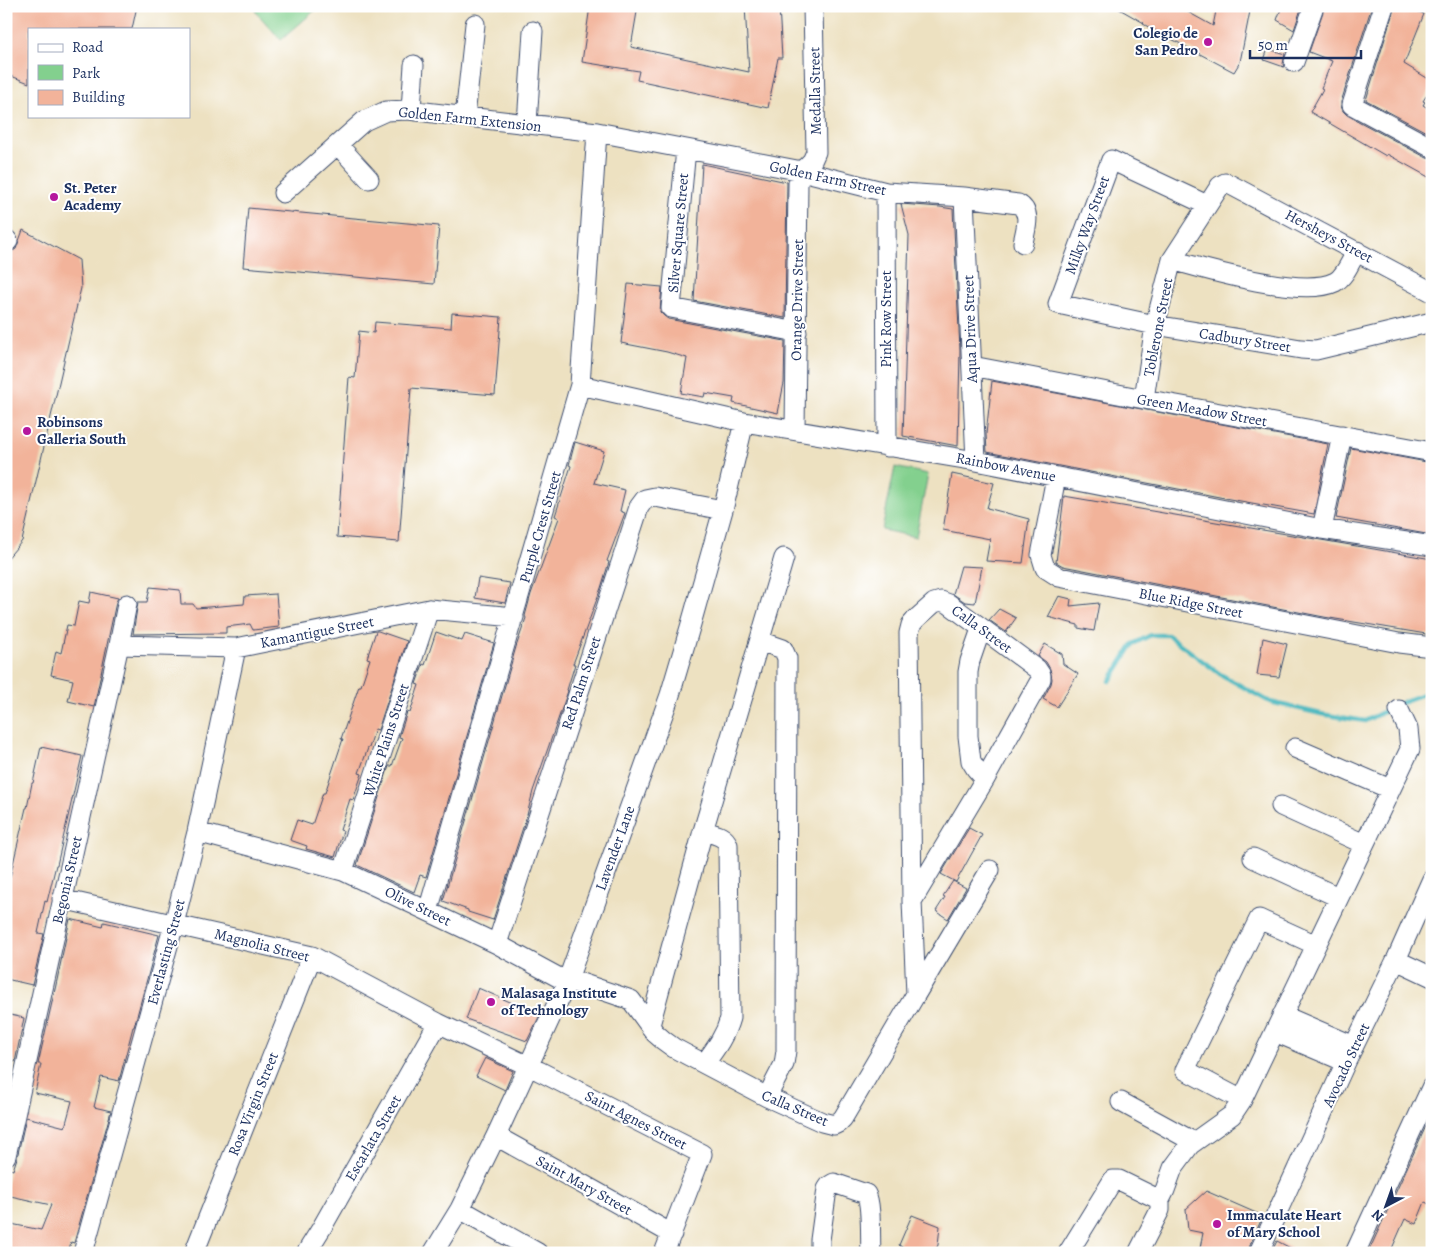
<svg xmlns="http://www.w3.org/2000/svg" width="1438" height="1259" viewBox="0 0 1438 1259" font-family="Alegreya,serif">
  <rect width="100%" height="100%" fill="#fff"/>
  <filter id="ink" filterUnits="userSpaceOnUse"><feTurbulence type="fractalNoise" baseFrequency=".02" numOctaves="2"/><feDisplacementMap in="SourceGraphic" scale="10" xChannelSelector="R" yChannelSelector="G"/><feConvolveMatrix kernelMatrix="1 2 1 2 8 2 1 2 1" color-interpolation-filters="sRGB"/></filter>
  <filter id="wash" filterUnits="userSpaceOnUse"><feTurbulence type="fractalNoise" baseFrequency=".0096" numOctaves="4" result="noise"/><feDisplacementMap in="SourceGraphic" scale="20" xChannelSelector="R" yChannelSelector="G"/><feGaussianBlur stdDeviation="1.12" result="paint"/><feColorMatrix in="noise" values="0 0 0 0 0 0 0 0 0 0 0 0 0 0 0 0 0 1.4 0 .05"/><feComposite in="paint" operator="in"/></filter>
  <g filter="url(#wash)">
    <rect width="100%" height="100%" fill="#ede1c1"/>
    <path fill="#83d08e" stroke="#4f8076" d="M260,6H320L281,40L255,11Z
      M895,467L928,474L916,537L882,530Z"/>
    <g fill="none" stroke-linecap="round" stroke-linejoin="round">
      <path stroke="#45b5bc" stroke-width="4.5" d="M1110,681L1133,644L1151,635H1168L1220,674L1270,702L1321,714L1365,721L1407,700L1424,694L1432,696"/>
    </g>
    <g id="blocks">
      <path fill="#f2b39a" d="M6,6H137L132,29H29V83L6,74Z
        M590,6H638L631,47L749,72L745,6H779L782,58H778L768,108L637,80L639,71L582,62Z
        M1114,6H1177L1213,26L1217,6H1251L1240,62L1234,72L1143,24L1144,23Z
        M1282,6H1302L1294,30L1277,20Z
        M1325,6H1372L1341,102V106L1343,111L1347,115L1427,158L1432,159V179L1387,154L1386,156L1310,112L1323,89L1321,88L1332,61L1309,52Z
        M1395,6H1406L1424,14L1404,64L1432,81V87L1423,101L1425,102L1423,105L1432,111V135L1366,100Z
        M1268,49L1285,54L1283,64L1284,67L1264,60Z
        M702,164L787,182L785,318L694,301Z
        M901,204L940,207L953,209L960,350L958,446L903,436L909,235Z
        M248,208L439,226L434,284L243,267Z
        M23,230L79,260L81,288L22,541L6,560V252H11L16,249Z
        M628,284L662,287L660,312L664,316L668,319L785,341L784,383L778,413L733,403L734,398L705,393L704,397L681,393L687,358L667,352L621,343Z
        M452,313L501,317L495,395L411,388L399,542L337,537L349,377L355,378L359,331L374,333L375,322L451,328Z
        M992,381L1328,444L1314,514L1235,500L987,452L986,434Z
        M575,442L604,451L594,483L625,490L620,511L625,513L607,561L609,562L601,588L573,664H575L567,690L568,691L533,791L527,815L493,920L468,912V910L443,901L516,647L526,618L525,616L531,594L559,518L555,516L571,466L569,465Z
        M1351,448L1432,463V535L1336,518Z
        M952,474L994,483L987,508L1029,519L1023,563L986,561L990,539L943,530Z
        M1064,496L1432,559V635L1324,617L1063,566L1056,562Z
        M961,566L982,567L975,603L965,602L953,594Z
        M478,578L510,583L505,603L475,598Z
        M150,587L180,590L181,604H193L196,608L244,604L245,596L276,594L279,627L253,630L250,624L226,627V633L133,634L138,602H147Z
        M91,592L118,598L116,602L94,707L68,701L73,680L51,675L56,651L61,653L67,625L74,626L79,601L89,603Z
        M1059,596L1071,599L1070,606L1099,603L1094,631L1078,628V625L1048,617Z
        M999,609L1016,618L1006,632L989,620Z
        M376,631H378L407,641L378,730L375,729L369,748H368L359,773L362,774L353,800L350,799L340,830L343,831L335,857L306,849L307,846L290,840L297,820L312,825L323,793H325L343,739H341L359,686H361L370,659L367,658Z
        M436,632L462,641L465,634L494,643L426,877L420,875L414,892L357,865L389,766H392L402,738L399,737L407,712L410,713L419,685L416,684L423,664L425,665Z
        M1263,638L1287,644L1279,677L1257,675Z
        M1045,644L1062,654L1063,664L1078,674L1057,707L1043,699L1051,684L1052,679L1050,669L1046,662L1038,656Z
        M41,747L82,756L57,865H56L47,902L45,901L38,933L44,934L32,985L6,979V889L10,877L26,808H27L32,783H33Z
        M969,828L982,835L956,882L941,874Z
        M953,881L966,888L948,919L936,911L945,897L943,896Z
        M70,919L103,927L104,922L159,935L134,1027H133L119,1081L101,1077L94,1107L111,1111L74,1243L71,1242L68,1253H6V1223L41,1230L51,1205L6,1195V1186L10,1169L13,1170L17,1158L26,1117L65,1127L72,1101L35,1093L41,1064H38L56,985Z
        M478,988L540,1015L527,1041L466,1019Z
        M6,1014L24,1018L15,1062L6,1060Z
        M485,1058L513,1071L505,1090L476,1076Z
        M1432,1113V1197L1429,1204L1425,1202L1416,1224L1405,1219L1390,1253H1368Z
        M1206,1191L1263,1216L1250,1245L1249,1253H1199L1203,1233L1188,1230L1186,1209Z
        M912,1215L940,1226L938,1245L934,1253H910L899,1245Z
        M1277,1241L1300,1253H1271Z"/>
    </g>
  </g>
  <g filter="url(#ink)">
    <use href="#blocks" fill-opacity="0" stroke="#3a4a6d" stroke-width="1"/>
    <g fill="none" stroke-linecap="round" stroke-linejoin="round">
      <g stroke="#3a4a6d" stroke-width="21">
        <path id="minor" d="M1384,6L1352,105L1432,148
          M1294,62L1314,6
          M411,110L414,65
          M465,117L475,24
          M527,124L533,31
          M338,145L369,179
          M686,149L671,308L797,332
          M886,192L887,447
          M283,193L364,121L386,111L408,110L597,132L802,171L886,192L964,197L1018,204C1033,212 1025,230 1023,243
          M964,197L976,461
          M1207,205L1111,160L1058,304L1155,325L1301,349L1316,350L1432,322
          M6,239L8,241
          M1172,260C1207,270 1303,298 1335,282C1345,277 1351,260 1357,251
          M972,366L1144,399L1432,452
          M580,385L744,422L976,461L1322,529L1432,546
          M1144,399L1155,325L1172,260L1220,186L1225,183L1229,184L1432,292
          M795,430L798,183L802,171L812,161L816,152L813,6
          M1056,477L1041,555L1045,568L1059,577L1399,643L1432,647
          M1322,529L1342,435
          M981,629L970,661L968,672V736L971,761L976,769L985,779
          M760,641L783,649L787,658L786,1051L784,1064L767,1097
          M119,645L236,648L429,609L514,617
          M1295,748L1390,789
          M1281,806L1364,844
          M703,831C713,834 725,835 728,845L730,1018C725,1036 716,1048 705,1063
          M197,832L343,871L497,944L567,982L581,983L631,1000L655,1033L663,1040L674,1048L767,1097L822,1122L834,1125L838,1123L843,1118L916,994L912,901L909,633L911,625L916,619L934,603L941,601L949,604L1037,669L1041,675V679L985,779L912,901
          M1253,858L1338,897
          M343,871L429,609
          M62,899L312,956L438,1023L539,1071L702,1154L664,1253
          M428,911L580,385L597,132
          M497,944L639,507L645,499L655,497L723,510
          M1396,960L1432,977
          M916,994L990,870
          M1282,1015L1354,1046
          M650,1025L703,831L784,558
          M1275,1032L1346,1062
          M1242,1100L1185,1070L1259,919L1316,945
          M1121,1102L1194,1142
          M496,1136L672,1234
          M6,1156L119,645L127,604
          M460,1209L538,1253
          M1260,1250L1346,1062L1396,960L1432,879
          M83,1253L174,924L197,832L236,648
          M194,1253L312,956
          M306,1253L321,1229L438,1023
          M433,1253L460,1209L496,1136L567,982L670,695L691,624L723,510L744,422
          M820,1253V1240L827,1189L829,1186L834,1183L866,1194C872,1204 870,1239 871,1253
          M1068,1253L1113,1180H1119L1160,1200
          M1138,1253L1160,1210V1200L1165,1190L1173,1168L1190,1145L1232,1115L1242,1100L1410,749L1408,729L1399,710
          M1355,1253L1432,1086"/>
      </g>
      <use href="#minor" stroke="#fff" stroke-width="19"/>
    </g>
  </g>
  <g fill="#b5179e" stroke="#fff" stroke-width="2">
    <circle cx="1208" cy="42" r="5"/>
    <circle cx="54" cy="197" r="5"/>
    <circle cx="27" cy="431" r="5"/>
    <circle cx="491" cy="1002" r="5"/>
    <circle cx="1217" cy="1224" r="5"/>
  </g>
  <g text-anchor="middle" stroke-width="4" stroke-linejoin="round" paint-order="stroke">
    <g font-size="15" font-weight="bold" fill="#1b2f5e" stroke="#fff" text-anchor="start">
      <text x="1198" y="38" text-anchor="end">Colegio de<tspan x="1198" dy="17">San Pedro</tspan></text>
      <text x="64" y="193">St. Peter<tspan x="64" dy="17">Academy</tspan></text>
      <text x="37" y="427">Robinsons<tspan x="37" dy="17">Galleria South</tspan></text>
      <text x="501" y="998">Malasaga Institute<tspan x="501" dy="17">of Technology</tspan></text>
      <text x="1227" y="1220">Immaculate Heart<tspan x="1227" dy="17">of Mary School</tspan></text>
    </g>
    <g font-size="15" fill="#1b2f5e" stroke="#fff">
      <text transform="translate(815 91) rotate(-91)" y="5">Medalla Street</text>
      <text transform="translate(470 119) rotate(6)" y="5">Golden Farm Extension</text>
      <text transform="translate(828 178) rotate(12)" y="5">Golden Farm Street</text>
      <text transform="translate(1087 225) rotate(-70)" y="5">Milky Way Street</text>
      <text transform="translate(678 233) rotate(-85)" y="5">Silver Square Street</text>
      <text transform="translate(1329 236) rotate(28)" y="5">Hersheys Street</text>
      <text transform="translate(797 300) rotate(-89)" y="5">Orange Drive Street</text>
      <text transform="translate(886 319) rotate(-90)" y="5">Pink Row Street</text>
      <text transform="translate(1158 327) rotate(-79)" y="5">Toblerone Street</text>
      <text transform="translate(970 329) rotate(-92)" y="5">Aqua Drive Street</text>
      <text transform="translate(1245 340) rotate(9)" y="5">Cadbury Street</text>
      <text transform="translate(1202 410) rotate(10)" y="5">Green Meadow Street</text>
      <text transform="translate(1006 467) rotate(11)" y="5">Rainbow Avenue</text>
      <text transform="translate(540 527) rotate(-74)" y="5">Purple Crest Street</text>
      <text transform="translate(1191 603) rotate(11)" y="5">Blue Ridge Street</text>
      <text transform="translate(982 629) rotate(36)" y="5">Calla Street</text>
      <text transform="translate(317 632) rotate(-11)" y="5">Kamantigue Street</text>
      <text transform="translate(581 683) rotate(-72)" y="5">Red Palm Street</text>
      <text transform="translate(386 740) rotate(-72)" y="5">White Plains Street</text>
      <text transform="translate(615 848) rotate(-70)" y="5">Lavender Lane</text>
      <text transform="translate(67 880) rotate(-77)" y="5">Begonia Street</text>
      <text transform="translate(418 906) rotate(26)" y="5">Olive Street</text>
      <text transform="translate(262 945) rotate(14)" y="5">Magnolia Street</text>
      <text transform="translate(166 952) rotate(-75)" y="5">Everlasting Street</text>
      <text transform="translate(1346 1065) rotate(-65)" y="5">Avocado Street</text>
      <text transform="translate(253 1104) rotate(-68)" y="5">Rosa Virgin Street</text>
      <text transform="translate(795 1108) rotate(23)" y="5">Calla Street</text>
      <text transform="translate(636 1120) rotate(27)" y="5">Saint Agnes Street</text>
      <text transform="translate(373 1138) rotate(-60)" y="5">Escarlata Street</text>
      <text transform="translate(584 1185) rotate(29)" y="5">Saint Mary Street</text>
    </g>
  </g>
  <rect width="1438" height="1259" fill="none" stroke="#fff" stroke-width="25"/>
  <rect x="28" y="28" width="162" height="90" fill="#ffffff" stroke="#a4acbf"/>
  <rect x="38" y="44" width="25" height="8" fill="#ffffff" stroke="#a4acbf"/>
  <text x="72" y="52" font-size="15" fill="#1b2f5e">Road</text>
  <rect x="38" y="65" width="25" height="15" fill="#83d08e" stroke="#a4acbf"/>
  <text x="72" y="78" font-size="15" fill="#1b2f5e">Park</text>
  <rect x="38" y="90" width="25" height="15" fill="#f2b39a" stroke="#a4acbf"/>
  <text x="72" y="102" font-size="15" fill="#1b2f5e">Building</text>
  <g transform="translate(1386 1206) rotate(221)" stroke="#ffffff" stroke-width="4" paint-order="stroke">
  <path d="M0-4L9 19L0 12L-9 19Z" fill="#1b2f5e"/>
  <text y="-8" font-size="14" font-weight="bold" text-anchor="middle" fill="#1b2f5e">N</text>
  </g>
  <path d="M1250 50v8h111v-8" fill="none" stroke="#1b2f5e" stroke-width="2.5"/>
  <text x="1258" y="50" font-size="15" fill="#1b2f5e" stroke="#ffffff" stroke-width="4" paint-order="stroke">50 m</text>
</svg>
